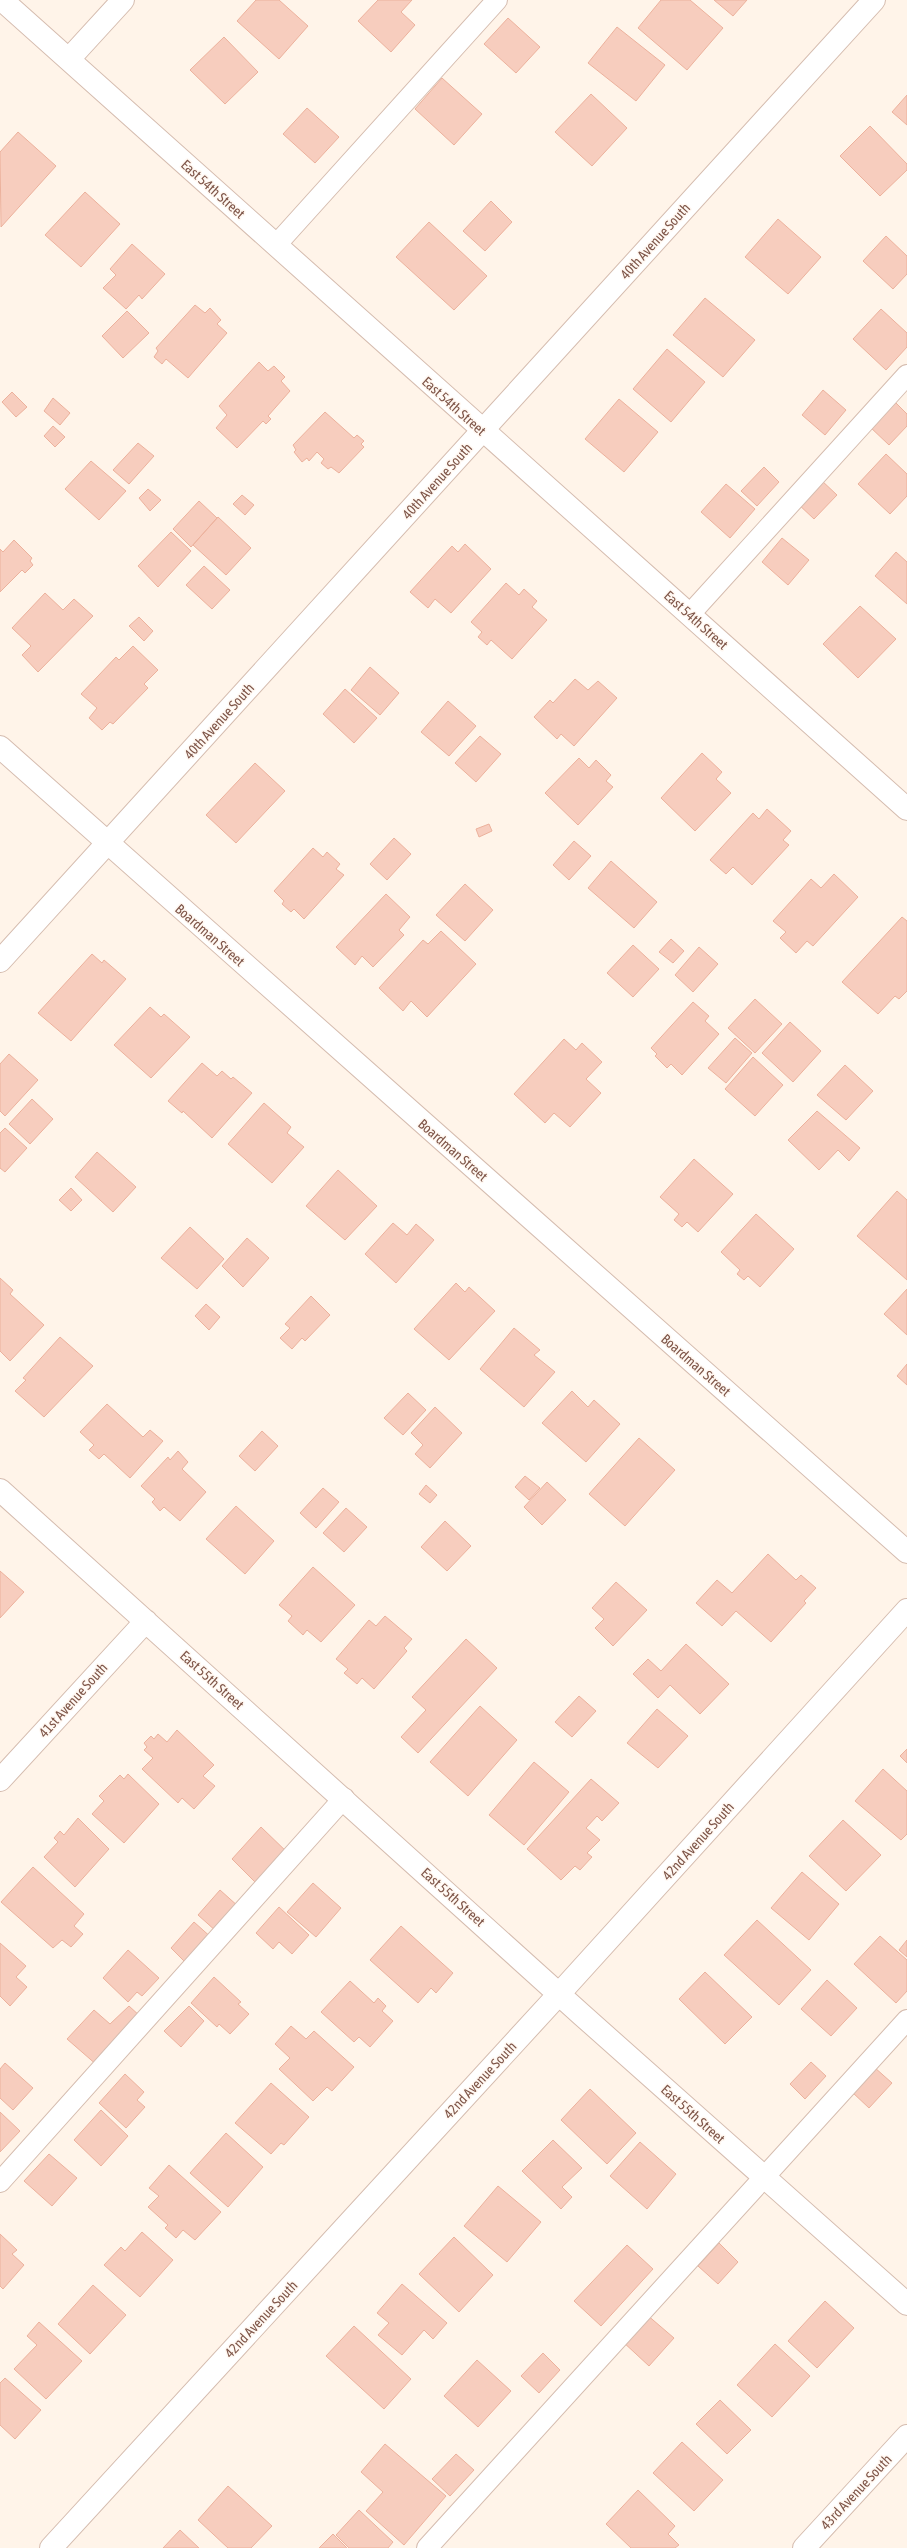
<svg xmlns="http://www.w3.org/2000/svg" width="907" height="2548" viewBox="0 0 907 2548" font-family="'Asap Condensed',sans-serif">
  <rect width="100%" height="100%" fill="#fff4e9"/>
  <path fill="#f7cdbe" stroke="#ecb19c" d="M256,0H279L308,26L279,59L237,21Z
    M378,0H412L401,12L415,25L391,52L358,21Z
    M661,0H690L723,28L687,70L638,28Z
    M714,0H747L733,16Z
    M508,18L540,47L516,73L484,44Z
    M617,27L665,65L636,101L588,63Z
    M224,37L258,72L225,104L190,70Z
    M442,78L482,114L454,145L415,109Z
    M591,94L627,128L592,166L555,132Z
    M907,95V125L892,112Z
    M307,108L339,137L315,163L283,134Z
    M870,126L907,164V170L880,196L840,156Z
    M18,132L56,166L1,227L0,152Z
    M85,192L120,224L81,267L45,235Z
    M491,201L512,222L485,251L463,231Z
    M778,219L821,257L788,294L745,257Z
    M429,222L487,276L454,310L396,257Z
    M886,236L907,256V274L893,289L863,261Z
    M132,244L165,274L142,299L139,295L126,309L103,288L116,275L110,269Z
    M705,298L755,340L723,377L673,335Z
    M195,305L205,313L210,308L221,320L217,324L227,333L188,378L166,359L162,364L154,357L158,351L156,348Z
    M881,309L907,333V347L886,370L853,339Z
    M127,311L149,333L123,358L102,336Z
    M667,349L705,382L671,422L633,389Z
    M259,362L268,371L274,366L285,377L281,381L290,391L268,416L271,419L266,424L263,421L237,448L216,428L227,415L219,406Z
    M823,390L846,410L825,435L802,415Z
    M12,392L27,407L16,417L2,402Z
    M53,398L70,413L60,425L44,411Z
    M619,399L658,432L624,472L585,439Z
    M893,400L907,414V426L889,445L869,426Z
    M325,412L354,438L357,435L364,441L361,444L364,447L339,473L331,467L328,469L321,463L324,459L317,452L309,461L307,458L302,462L294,452L296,450L293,445Z
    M53,426L65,437L55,447L44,436Z
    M138,443L154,456L129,484L113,470Z
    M886,454L907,474V496L890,514L858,484Z
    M91,461L126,491L99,520L65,489Z
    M764,467L779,482L757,506L741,491Z
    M820,479L837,495L814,519L797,503Z
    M726,484L755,509L730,538L701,512Z
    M148,489L161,500L150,511L139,498Z
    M242,495L254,505L245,515L233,504Z
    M199,501L217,518L191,547L173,529Z
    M218,517L251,548L226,575L193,545Z
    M171,532L191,551L158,587L138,566Z
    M782,538L809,560L788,585L762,562Z
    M14,540L32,558L30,561L33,565L25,573L22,570L0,592V549L3,552Z
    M465,544L491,569L451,613L435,599L428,608L410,592L452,546L458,552Z
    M896,552L907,562V604L875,576Z
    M204,566L230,590L212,609L186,585Z
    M506,583L519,595L524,589L537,601L532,607L547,620L512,659L491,640L487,645L478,637L482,632L471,622Z
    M45,593L63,610L74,599L93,616L38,672L22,655L31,646L12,628Z
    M860,606L896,639L858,678L823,644Z
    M139,617L153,631L144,641L129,626Z
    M133,646L158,670L144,684L148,688L113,724L110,722L102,730L89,718L97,708L81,694L116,657L119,660Z
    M370,667L399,693L380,715L351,690Z
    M575,679L588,690L598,681L617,698L574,746L561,734L557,739L534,717L550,700L553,703Z
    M345,689L377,718L354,743L323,714Z
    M448,701L476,726L449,756L421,732Z
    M480,736L501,754L476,782L455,763Z
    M702,753L722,772L716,779L731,793L695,831L661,798Z
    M579,758L589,768L596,760L611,775L606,781L613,787L578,825L545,793Z
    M255,763L285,791L236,843L206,815Z
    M767,809L791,831L783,840L789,845L752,885L733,867L726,874L710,860L753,813L759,819Z
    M489,824L492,831L479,837L476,829Z
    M394,838L411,854L387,880L370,864Z
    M574,841L591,856L569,880L553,865Z
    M313,848L323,857L327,852L340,864L336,869L344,875L304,919L294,909L291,912L282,904L284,901L274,891Z
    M611,861L657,902L634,928L588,888Z
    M834,874L858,897L813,946L807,941L796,953L780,938L786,932L773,921L811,879L821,888Z
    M465,884L493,910L465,941L436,915Z
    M386,894L410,917L399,930L404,935L373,967L362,956L355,965L336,947Z
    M902,917L907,921V991L899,999L895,996L878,1014L842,982Z
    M441,931L476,964L427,1017L411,1001L403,1011L379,988L423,940L428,944Z
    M671,939L684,951L673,963L659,952Z
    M633,945L659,969L633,997L607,973Z
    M699,947L718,964L693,992L675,975Z
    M92,954L102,963L104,960L126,979L71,1041L38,1013Z
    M755,999L782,1024L755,1053L728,1028Z
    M693,1002L709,1016L705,1021L719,1034L682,1075L671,1064L667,1068L655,1056L657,1054L651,1048Z
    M150,1007L161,1017L164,1014L190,1037L151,1078L114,1045Z
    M790,1022L821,1051L793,1082L762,1053Z
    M735,1038L752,1053L726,1083L708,1068Z
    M564,1039L576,1050L582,1043L602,1062L586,1079L601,1093L570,1127L554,1113L545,1123L514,1094Z
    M9,1054L38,1080L5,1116L0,1111V1064Z
    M753,1057L783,1085L755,1116L725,1089Z
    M202,1063L217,1076L222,1071L231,1079L233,1077L252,1093L212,1138L183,1111L182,1113L168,1101Z
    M845,1065L873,1091L846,1120L817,1095Z
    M32,1099L53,1119L30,1144L9,1124Z
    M264,1103L291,1127L287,1133L304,1147L272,1183L228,1144Z
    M817,1111L860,1148L849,1161L838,1150L819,1170L788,1140Z
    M5,1128L27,1148L5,1172L0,1168V1133Z
    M97,1152L136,1187L113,1212L75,1177Z
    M694,1159L733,1194L698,1232L687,1222L682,1227L674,1220L679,1214L660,1197Z
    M338,1170L377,1206L345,1240L306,1206Z
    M71,1188L82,1200L71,1211L59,1200Z
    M897,1191L907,1200V1280L857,1236Z
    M756,1214L794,1249L760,1287L748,1276L744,1280L737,1274L740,1270L721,1252Z
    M393,1223L407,1235L416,1224L434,1240L396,1283L365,1254Z
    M190,1227L224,1259L197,1289L161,1258Z
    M247,1238L269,1258L243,1287L222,1266Z
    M0,1278L13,1290L10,1294L44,1325L10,1361L0,1351Z
    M456,1283L465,1292L469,1287L495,1311L449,1360L414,1329Z
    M907,1289V1335L884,1314Z
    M311,1296L330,1315L305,1341L302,1338L292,1349L280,1338L290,1328L285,1324Z
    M206,1304L220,1317L209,1330L195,1316Z
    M514,1328L540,1350L534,1355L555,1372L524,1407L480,1369Z
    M60,1337L93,1366L44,1417L15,1391L26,1380L23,1378Z
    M907,1364V1385L897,1376Z
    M572,1391L588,1407L594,1400L620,1424L586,1462L542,1423Z
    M408,1393L426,1410L403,1435L384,1418Z
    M107,1404L143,1437L150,1430L163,1441L130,1478L104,1454L99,1459L89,1450L94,1445L80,1432Z
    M435,1407L462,1433L430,1468L415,1454L423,1445L411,1433Z
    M262,1431L278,1446L255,1471L239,1456Z
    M639,1438L675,1470L625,1526L589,1494Z
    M178,1451L188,1462L182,1469L206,1492L180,1521L164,1507L160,1511L152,1502L155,1499L141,1486L168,1457L170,1460Z
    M525,1476L540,1488L529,1500L515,1487Z
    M547,1482L566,1500L542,1525L524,1507Z
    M426,1485L437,1495L430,1503L419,1494Z
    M323,1488L339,1502L316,1528L300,1513Z
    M236,1506L274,1541L245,1574L206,1539Z
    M346,1508L367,1527L344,1552L323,1533Z
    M445,1521L471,1546L447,1571L421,1547Z
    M768,1554L796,1580L801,1575L816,1588L804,1601L806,1603L771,1642L736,1611L722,1626L696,1603L717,1580L732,1593Z
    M313,1567L355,1605L321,1642L307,1630L303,1635L288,1621L292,1616L279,1605Z
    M0,1571L24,1592L0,1618Z
    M616,1582L647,1610L613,1646L595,1628L604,1619L592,1608Z
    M385,1616L412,1639L404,1648L407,1651L374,1689L362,1678L357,1684L344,1673L348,1669L336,1659L369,1620L376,1626Z
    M466,1639L497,1668L418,1753L401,1737L426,1710L412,1697Z
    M686,1644L729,1684L700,1714L670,1685L658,1698L633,1674L648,1659L661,1671Z
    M579,1696L596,1711L572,1737L555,1722Z
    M480,1706L517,1740L468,1796L430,1762Z
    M657,1709L688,1736L658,1768L627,1743Z
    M177,1730L214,1765L203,1776L215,1786L194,1809L182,1798L178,1803L142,1769L153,1758L144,1750L147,1747L144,1743L151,1736L154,1739L158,1734L167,1742Z
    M907,1749V1763L900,1756Z
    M534,1762L569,1792L524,1845L489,1815Z
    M883,1769L907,1791V1834L901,1840L855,1801Z
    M128,1774L159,1804L124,1843L92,1814L104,1801L99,1796L120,1775L124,1779Z
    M591,1779L619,1803L602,1821L597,1816L586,1828L600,1840L587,1853L592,1857L580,1870L575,1866L561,1880L527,1849Z
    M78,1818L109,1849L75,1887L44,1857L58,1842L54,1838L60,1831L64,1835Z
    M843,1820L881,1855L846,1891L809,1856Z
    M261,1827L290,1855L260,1887L232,1859Z
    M33,1867L84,1914L74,1926L83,1934L71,1947L62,1940L53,1948L1,1902Z
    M802,1872L839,1904L809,1940L771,1908Z
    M313,1883L341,1908L316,1937L287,1912Z
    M220,1890L239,1907L217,1932L198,1915Z
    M279,1907L309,1935L292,1954L279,1942L273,1949L256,1933Z
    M757,1920L811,1970L779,2005L724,1955Z
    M194,1922L213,1939L188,1965L171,1948Z
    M401,1926L453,1973L436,1993L431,1988L418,2003L370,1960Z
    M880,1936L907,1960V1991L896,2003L854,1964Z
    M907,1940V1957L899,1950Z
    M0,1943L26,1966L16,1977L27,1987L10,2006L0,1996Z
    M128,1950L159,1978L142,1996L137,1992L128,2002L103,1978Z
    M705,1972L752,2017L725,2044L679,1999Z
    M214,1977L241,2002L238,2004L249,2014L230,2034L219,2024L217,2027L191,2003Z
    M827,1980L857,2008L831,2036L801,2009Z
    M350,1981L374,2003L378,1998L386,2006L382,2011L393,2021L370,2047L359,2037L354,2042L321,2012Z
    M129,2006L141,2017L98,2066L67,2039L94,2010L110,2024Z
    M189,2006L204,2021L181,2047L164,2031Z
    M291,2026L306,2039L314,2031L354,2067L332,2091L327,2087L313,2101L279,2069L290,2058L275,2044Z
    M811,2062L826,2076L805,2099L790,2084Z
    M5,2063L33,2088L13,2110L0,2098V2069Z
    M874,2067L892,2083L869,2108L852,2092Z
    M125,2074L144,2092L137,2100L145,2107L126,2128L99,2103Z
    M271,2083L309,2117L284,2145L281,2143L271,2154L235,2123Z
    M590,2089L636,2133L607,2164L561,2120Z
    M101,2110L128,2136L101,2166L74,2140Z
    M0,2112L20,2131L0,2152Z
    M226,2133L263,2167L228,2207L190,2173Z
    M553,2140L582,2168L562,2187L572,2197L561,2209L522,2171Z
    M640,2142L676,2174L647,2209L610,2176Z
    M49,2154L77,2178L52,2206L24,2181Z
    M169,2165L221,2212L195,2240L183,2230L176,2238L165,2228L168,2225L148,2207L159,2196L149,2188Z
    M498,2186L541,2222L507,2262L464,2226Z
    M142,2232L173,2260L140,2297L104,2265L121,2247L125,2251Z
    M0,2234L17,2250L12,2254L24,2265L3,2289L0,2286Z
    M454,2237L493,2275L459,2312L419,2274Z
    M719,2243L738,2262L718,2284L698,2266Z
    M627,2245L653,2269L601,2326L574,2301Z
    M402,2284L447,2323L433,2339L424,2330L402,2355L378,2335L389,2323L377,2313Z
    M93,2285L126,2315L90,2354L58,2324Z
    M825,2301L854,2328L817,2368L788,2341Z
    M646,2314L674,2338L649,2366L622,2341Z
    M39,2322L82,2361L46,2399L14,2369L37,2345L27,2336Z
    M354,2326L411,2379L384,2409L326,2356Z
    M775,2344L810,2376L772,2417L737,2385Z
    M543,2353L560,2370L539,2393L521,2376Z
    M477,2360L511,2391L478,2427L444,2396Z
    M5,2378L41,2410L15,2439L0,2425V2383Z
    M720,2400L751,2430L727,2454L696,2424Z
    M682,2442L723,2480L694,2511L653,2473Z
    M385,2444L446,2496L404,2545L366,2511L383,2492L361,2472Z
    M456,2454L474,2470L450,2496L432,2479Z
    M228,2486L272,2526L251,2548H228L198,2520Z
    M638,2490L675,2526L668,2534L679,2545L675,2548H631L606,2524Z
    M359,2510L393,2542L388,2548H349L336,2535Z
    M180,2530L199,2548H163Z
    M333,2534L347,2548H319Z"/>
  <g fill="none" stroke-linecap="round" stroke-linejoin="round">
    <g stroke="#d5bcaf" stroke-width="22">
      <path id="service" d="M276,245L497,0
        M690,614L907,375
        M0,2182L344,1798
        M427,2548L907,2020"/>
    </g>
    <g stroke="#d5bcaf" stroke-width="24">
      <path id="minor" d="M69,59L123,0
        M0,747L907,1552
        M0,961L874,0
        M0,1490L582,2015L907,2304
        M0,1780L146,1621
        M51,2548L559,1994L907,1610
        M804,2548L907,2436"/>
    </g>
    <g stroke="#d5bcaf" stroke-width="24">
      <path id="tertiary" d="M2,0L907,809"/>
    </g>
    <use href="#service" stroke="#fff" stroke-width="20"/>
    <use href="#minor" stroke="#fff" stroke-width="22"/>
    <use href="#tertiary" stroke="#fff" stroke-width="22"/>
  </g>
  <g text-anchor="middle" stroke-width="3" stroke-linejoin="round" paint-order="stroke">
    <g font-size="14" fill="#7e5548" stroke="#fff8f2">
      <text transform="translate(213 189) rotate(42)" y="5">East 54th Street</text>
      <text transform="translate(655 241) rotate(-48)" y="5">40th Avenue South</text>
      <text transform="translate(454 406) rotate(42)" y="5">East 54th Street</text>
      <text transform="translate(437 481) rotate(-48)" y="5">40th Avenue South</text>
      <text transform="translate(696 620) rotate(42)" y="5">East 54th Street</text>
      <text transform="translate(219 721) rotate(-48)" y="5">40th Avenue South</text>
      <text transform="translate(210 935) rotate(41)" y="5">Boardman Street</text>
      <text transform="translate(453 1150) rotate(41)" y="5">Boardman Street</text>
      <text transform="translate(696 1365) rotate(41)" y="5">Boardman Street</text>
      <text transform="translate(212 1680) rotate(42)" y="5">East 55th Street</text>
      <text transform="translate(73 1700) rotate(-48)" y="5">41st Avenue South</text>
      <text transform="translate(698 1841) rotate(-48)" y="5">42nd Avenue South</text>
      <text transform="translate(453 1897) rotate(42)" y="5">East 55th Street</text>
      <text transform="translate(480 2080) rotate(-47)" y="5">42nd Avenue South</text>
      <text transform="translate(693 2114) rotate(42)" y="5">East 55th Street</text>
      <text transform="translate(261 2319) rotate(-47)" y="5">42nd Avenue South</text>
      <text transform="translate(856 2492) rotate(-47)" y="5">43rd Avenue South</text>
    </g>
  </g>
</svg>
